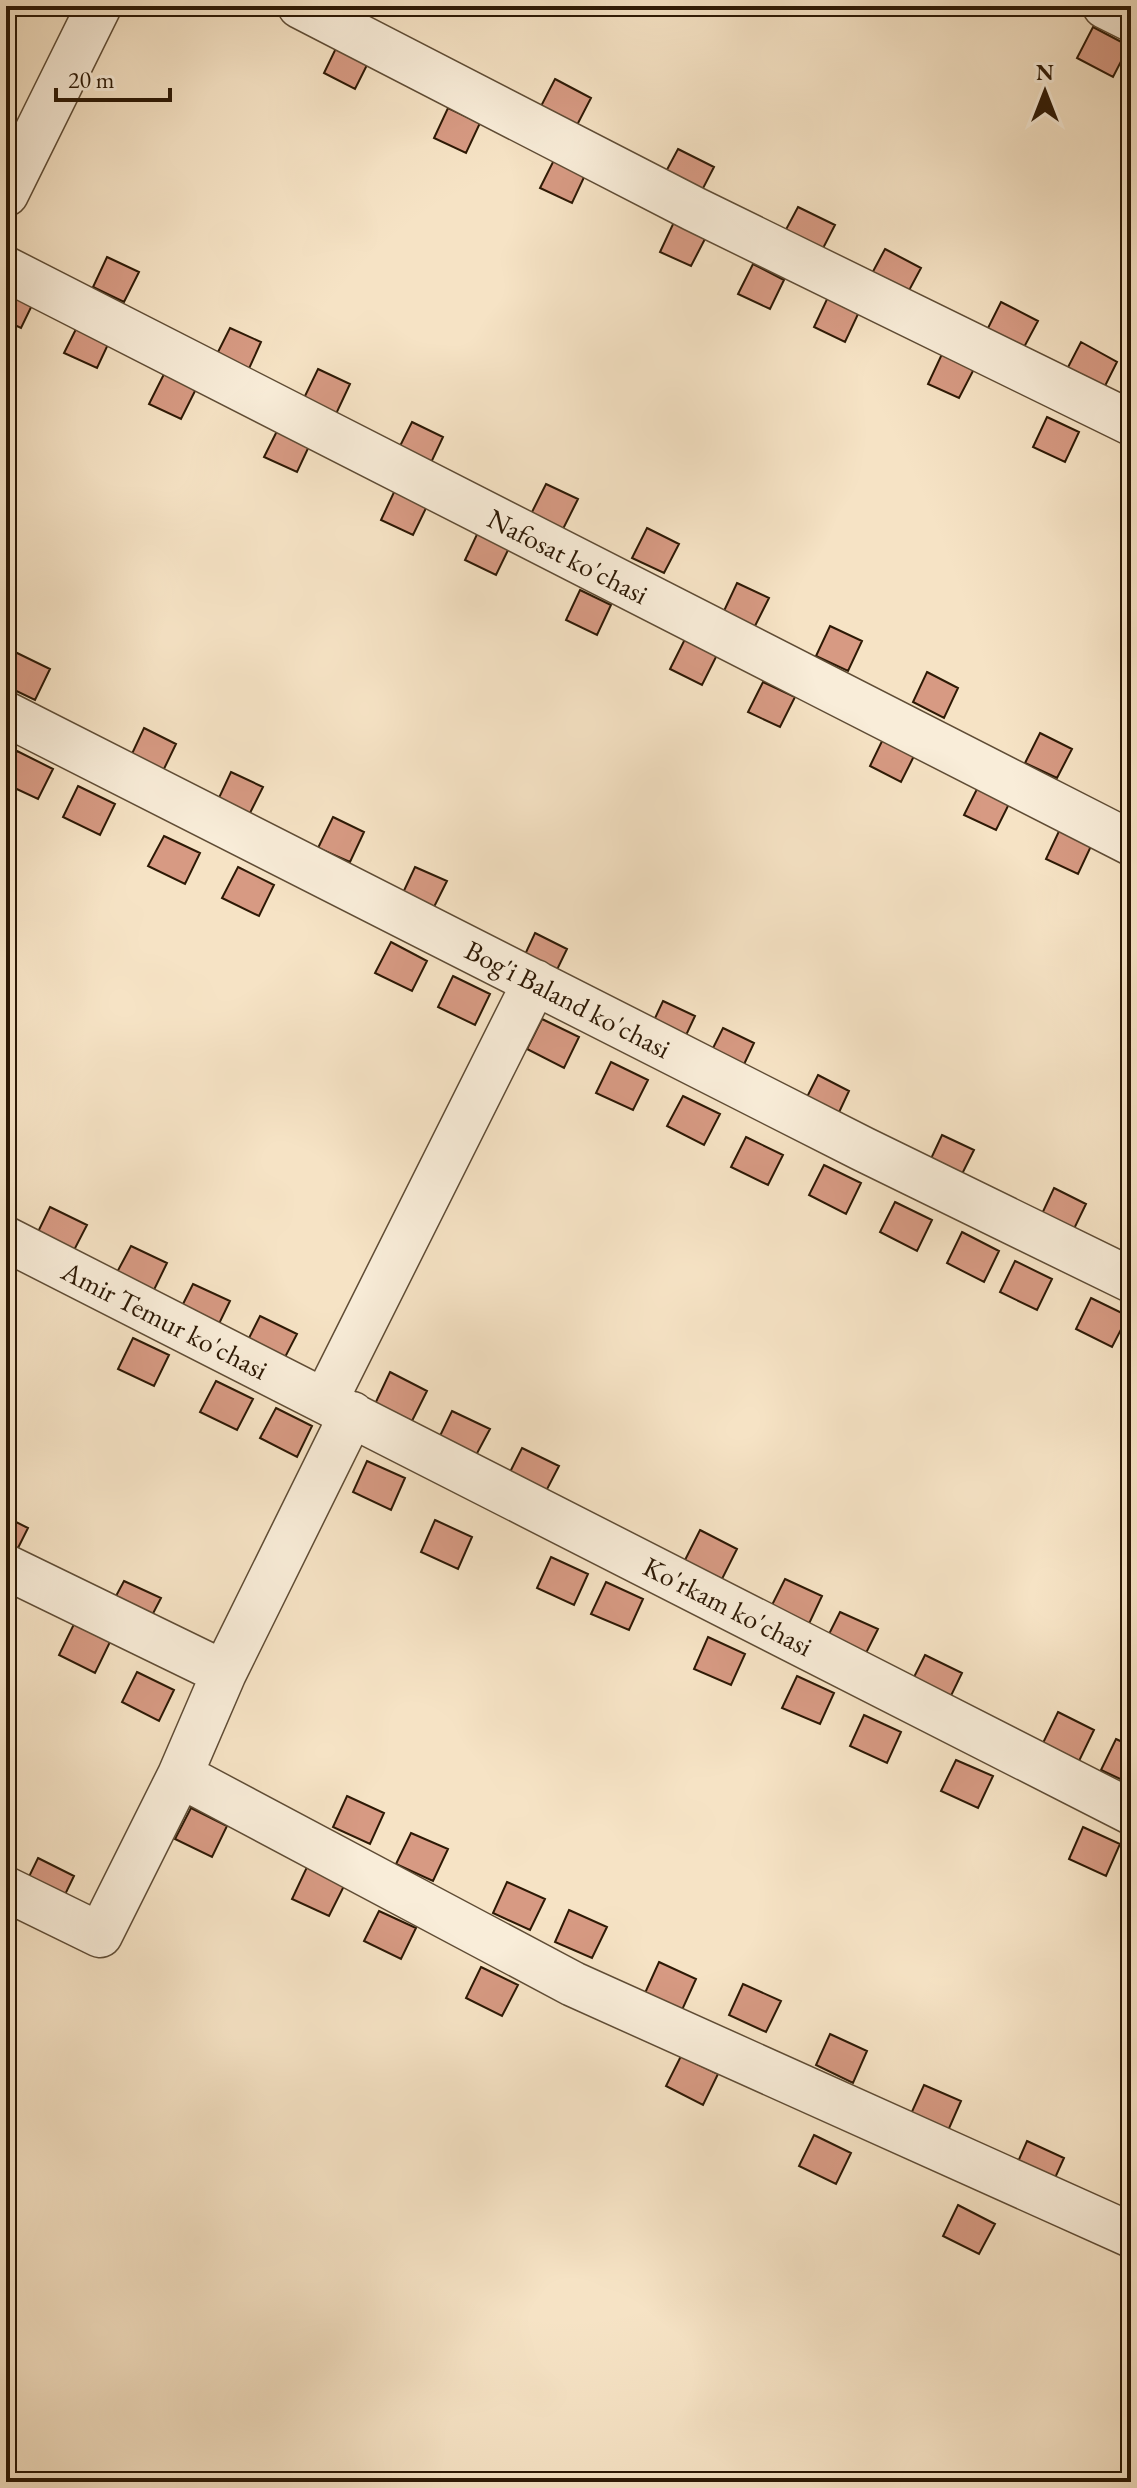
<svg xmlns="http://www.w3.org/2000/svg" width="1137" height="2488" viewBox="0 0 1137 2488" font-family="'EB Garamond',serif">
  <rect width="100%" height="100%" fill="#f6e3c5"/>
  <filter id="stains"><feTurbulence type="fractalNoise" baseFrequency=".0025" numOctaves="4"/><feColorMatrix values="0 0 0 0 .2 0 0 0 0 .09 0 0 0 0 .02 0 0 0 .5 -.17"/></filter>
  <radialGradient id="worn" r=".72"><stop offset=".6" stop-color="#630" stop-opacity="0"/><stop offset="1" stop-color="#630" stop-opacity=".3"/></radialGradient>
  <path fill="#d79a83" stroke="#2d1905" stroke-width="2" d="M1093,27L1129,46L1113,77L1077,58Z
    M338,44L370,59L355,89L324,73Z
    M555,79L591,98L575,129L539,110Z
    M448,108L480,123L466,153L434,138Z
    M678,149L714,167L698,198L662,179Z
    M555,158L586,173L572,203L540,188Z
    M798,207L835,225L819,256L782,237Z
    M674,222L706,237L691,266L660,252Z
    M885,249L921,268L905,298L869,279Z
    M107,257L139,272L124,302L93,287Z
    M753,264L784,280L770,309L738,294Z
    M6,282L36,297L21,328L6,321Z
    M828,297L859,312L845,342L814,327Z
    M1001,302L1038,321L1022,351L986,332Z
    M79,323L111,338L97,368L64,353Z
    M230,328L261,342L247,373L215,358Z
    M1081,342L1117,362L1102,392L1065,373Z
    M942,354L974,369L959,398L928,384Z
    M318,369L350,384L336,414L304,398Z
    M164,374L196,389L181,419L149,404Z
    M1047,417L1079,432L1065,462L1033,447Z
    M412,422L443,437L429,467L397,452Z
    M279,427L311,442L297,472L264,457Z
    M546,484L578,499L563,529L531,514Z
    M395,490L427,506L413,535L381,520Z
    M647,528L679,544L664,573L632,558Z
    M479,530L510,546L496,575L465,560Z
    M737,583L769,598L754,628L723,613Z
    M580,590L611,605L597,635L566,620Z
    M830,626L862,641L848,671L816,656Z
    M685,639L717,655L702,685L670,669Z
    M13,651L50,669L35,700L6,686V666Z
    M927,672L958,688L944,718L913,702Z
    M763,682L795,697L780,727L748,712Z
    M144,728L176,744L162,773L130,758Z
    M1040,733L1072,749L1057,778L1025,763Z
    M884,737L916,752L901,782L870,766Z
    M17,751L53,769L38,799L6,784V773Z
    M231,772L263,787L248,817L217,802Z
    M979,785L1011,800L996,830L964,815Z
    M78,786L115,804L100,835L63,817Z
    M333,817L364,832L350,862L318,848Z
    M1060,829L1092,844L1078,874L1046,859Z
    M164,836L200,853L185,884L148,866Z
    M238,867L274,885L259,916L222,898Z
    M415,867L447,881L432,911L401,897Z
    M535,933L567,949L553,978L521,963Z
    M391,942L427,961L412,991L375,973Z
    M453,976L490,994L475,1025L438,1007Z
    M663,1001L695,1016L681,1046L649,1031Z
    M542,1019L579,1037L564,1068L527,1049Z
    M723,1028L754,1043L740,1073L708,1058Z
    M611,1062L648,1080L633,1110L596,1093Z
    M818,1075L849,1091L835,1121L803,1105Z
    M683,1096L720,1114L704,1145L667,1126Z
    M942,1135L974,1150L959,1180L928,1165Z
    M746,1137L783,1155L768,1185L731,1167Z
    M824,1165L861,1183L846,1214L809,1195Z
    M1054,1188L1086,1204L1072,1233L1040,1218Z
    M895,1202L932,1220L917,1251L880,1232Z
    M50,1207L87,1225L71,1256L35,1238Z
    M962,1232L999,1251L984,1282L947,1263Z
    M131,1246L167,1263L152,1294L115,1276Z
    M1015,1261L1052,1279L1037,1310L1000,1292Z
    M193,1284L230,1301L215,1332L178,1314Z
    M1091,1298L1128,1316L1112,1347L1076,1329Z
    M260,1316L297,1334L281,1365L245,1346Z
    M133,1338L169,1355L154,1386L118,1369Z
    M390,1372L427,1391L412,1421L375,1404Z
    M216,1381L253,1399L237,1430L200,1412Z
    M276,1408L312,1426L297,1457L260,1438Z
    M452,1411L490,1429L474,1459L437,1442Z
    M522,1448L559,1466L543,1497L507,1478Z
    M367,1461L405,1478L391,1510L353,1492Z
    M6,1517L28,1528L13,1558L6,1555Z
    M435,1520L472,1537L458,1569L421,1552Z
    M700,1530L737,1549L722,1579L684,1562Z
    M551,1557L588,1574L574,1605L537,1588Z
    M785,1579L822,1596L807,1628L770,1609Z
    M124,1581L161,1598L145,1629L108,1611Z
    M606,1582L643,1599L629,1630L591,1614Z
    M840,1612L878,1629L862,1661L825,1642Z
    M74,1624L110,1642L95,1673L59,1655Z
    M708,1637L745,1654L731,1685L694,1669Z
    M925,1655L962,1673L947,1704L910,1685Z
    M137,1672L174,1690L159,1721L122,1702Z
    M797,1676L834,1693L820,1724L782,1708Z
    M1058,1712L1094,1730L1079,1761L1043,1743Z
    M864,1715L901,1732L887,1763L850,1746Z
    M1116,1739L1131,1746V1784L1101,1770Z
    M956,1760L993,1776L978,1808L941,1791Z
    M347,1796L384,1813L370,1844L333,1827Z
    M191,1808L227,1826L212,1857L175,1839Z
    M1083,1827L1120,1844L1106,1876L1069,1859Z
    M411,1833L448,1849L433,1881L396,1864Z
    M38,1858L74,1876L59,1907L23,1889Z
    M307,1867L344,1886L329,1916L292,1899Z
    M507,1882L545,1899L530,1930L493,1913Z
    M569,1910L607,1927L592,1958L555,1942Z
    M379,1911L416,1928L401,1959L364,1941Z
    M659,1962L696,1979L682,2010L645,1993Z
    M481,1967L518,1985L502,2016L466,1998Z
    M743,1984L781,2001L766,2032L729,2015Z
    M830,2034L867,2051L853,2083L816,2065Z
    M681,2056L718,2074L703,2105L666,2086Z
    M924,2085L961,2101L947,2133L910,2116Z
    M814,2135L851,2153L836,2184L799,2166Z
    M1027,2141L1064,2158L1050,2189L1013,2173Z
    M958,2205L995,2224L979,2254L943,2236Z"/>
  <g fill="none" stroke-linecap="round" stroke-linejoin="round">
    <g stroke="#5f4c35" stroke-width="47">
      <path id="minor" d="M300,6L694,209L1131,423
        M1105,6L1131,19
        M6,194L99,6
        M6,269L1131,843
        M6,714L863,1149L1131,1280
        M6,1239L1131,1812
        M325,1401L535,982
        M352,1414L224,1673L180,1775L573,1984L1131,2235
        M6,1567L224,1673
        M6,1889L100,1935L180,1775"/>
    </g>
    <use href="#minor" stroke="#f9edd9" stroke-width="44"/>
  </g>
  <g text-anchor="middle" stroke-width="7" stroke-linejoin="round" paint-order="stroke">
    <g font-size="28" fill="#2d1905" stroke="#f9edd9">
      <text transform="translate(568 556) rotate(27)" y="10">Nafosat ko'chasi</text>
      <text transform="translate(568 999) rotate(27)" y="10">Bog'i Baland ko'chasi</text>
      <text transform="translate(165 1320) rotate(27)" y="10">Amir Temur ko'chasi</text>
      <text transform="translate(728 1606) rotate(27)" y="10">Ko'rkam ko'chasi</text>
    </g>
  </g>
  <rect width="1137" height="2488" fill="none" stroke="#f6e3c5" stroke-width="32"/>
  <rect x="8" y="8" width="1121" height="2472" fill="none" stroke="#2d1905" stroke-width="4"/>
  <rect x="16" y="16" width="1105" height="2456" fill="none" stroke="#2d1905" stroke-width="2"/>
  <g transform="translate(1045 92)" stroke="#f9edd9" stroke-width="6" paint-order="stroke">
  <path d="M0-6L14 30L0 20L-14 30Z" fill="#2d1905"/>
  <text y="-12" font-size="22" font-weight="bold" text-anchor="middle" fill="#2d1905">N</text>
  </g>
  <path d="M56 88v12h114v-12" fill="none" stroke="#2d1905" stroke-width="4"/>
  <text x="68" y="88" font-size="24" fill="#2d1905" stroke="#f9edd9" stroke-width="6" paint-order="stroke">20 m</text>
  <rect width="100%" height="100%" filter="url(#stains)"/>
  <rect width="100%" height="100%" fill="url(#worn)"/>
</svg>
